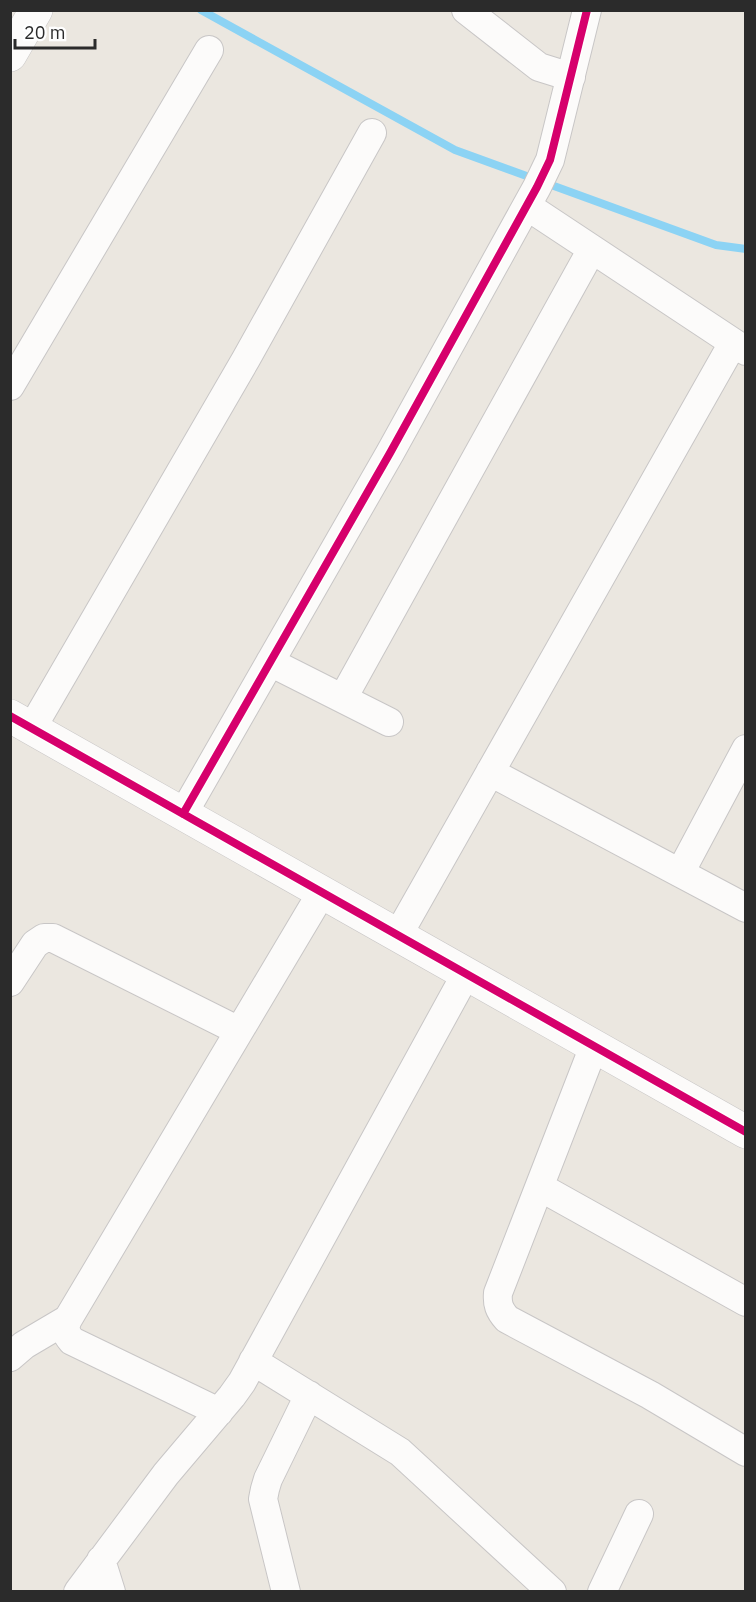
<svg xmlns="http://www.w3.org/2000/svg" width="756" height="1602" viewBox="0 0 756 1602" font-family="'IBM Plex Sans',sans-serif">
  <rect width="100%" height="100%" fill="#ebe7e0"/>
  <g fill="none" stroke-linecap="round" stroke-linejoin="round">
    <path stroke="#8cd3f4" stroke-width="8" d="M201,10L455,150L716,245L746,249"/>
    <g stroke="#c8c6c6" stroke-width="30">
      <path id="minor" d="M466,10L539,67L571,77
        M527,206L746,351
        M10,386L209,50
        M270,662L389,722
        M343,698L592,249
        M32,728L246,359L372,133
        M490,772L746,908
        M183,814L390,453L537,187L550,160L587,10
        M680,873L746,749
        M398,935L733,343
        M10,982L35,944L44,938H53L239,1031
        M594,1046L498,1293C497,1304 499,1310 507,1319L650,1395L746,1452
        M540,1187L746,1302
        M10,1357L24,1345L68,1319
        M253,1361L400,1452L552,1592
        M219,1412L72,1341C65,1333 64,1328 68,1319L322,892
        M101,1560L111,1592
        M78,1592L166,1474L232,1396L242,1382L466,974
        M286,1592L263,1499L265,1489L268,1479L309,1395
        M602,1592L639,1514"/>
    </g>
    <g stroke="#c8c6c6" stroke-width="34">
      <path id="tertiary" d="M10,55L36,10
        M10,716L746,1132"/>
    </g>
    <use href="#minor" stroke="#fcfbfa" stroke-width="28"/>
    <use href="#tertiary" stroke="#fcfbfa" stroke-width="33"/>
    <g stroke="#fff" stroke-width="11">
      <path id="cycleway" d="M10,716L746,1132
        M183,814L390,453L537,187L550,160L587,10"/>
    </g>
    <use href="#cycleway" stroke="#d6006c" stroke-width="8"/>
  </g>
  <rect width="756" height="1602" fill="none" stroke="#2b2b2b" stroke-width="24"/>
  <path d="M15 39v9h80v-9" fill="none" stroke="#2b2b2b" stroke-width="3"/>
  <text x="24" y="39" font-size="18" fill="#2b2b2b" stroke="#ffffff" stroke-width="4.5" paint-order="stroke">20 m</text>
</svg>
